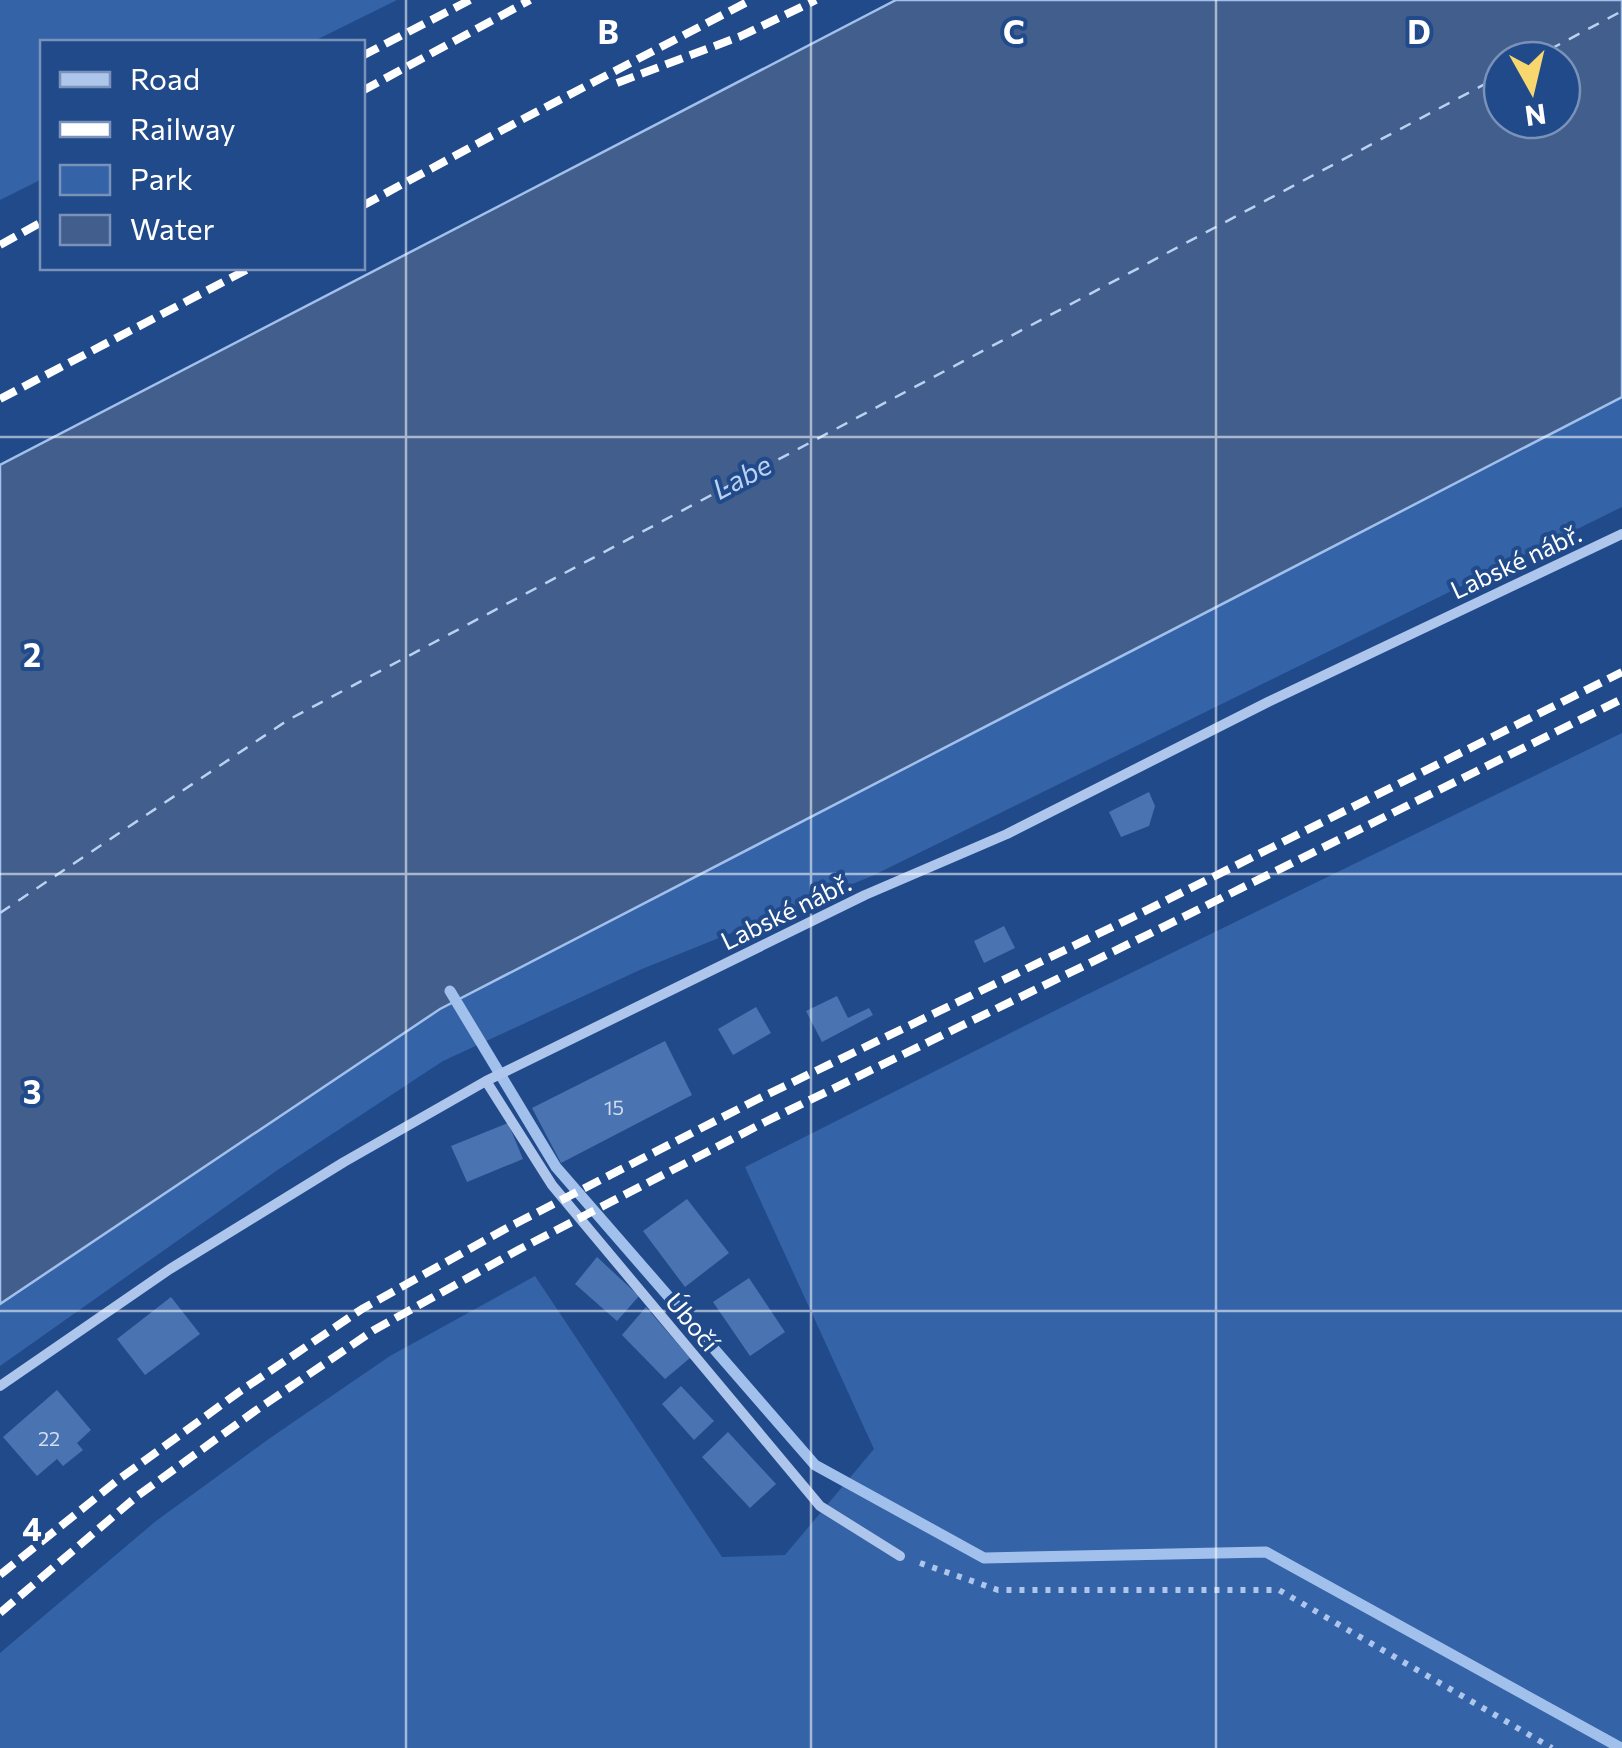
<svg xmlns="http://www.w3.org/2000/svg" width="1622" height="1748" viewBox="0 0 1622 1748" font-family="Commissioner,sans-serif">
  <rect width="100%" height="100%" fill="#214a8b"/>
  <path fill="#3563a8" d="M0,0H397L312,42H42V179L0,200Z
    M1622,397V507L872,876L642,969L443,1061L279,1169L0,1366V1304L440,1009Z
    M1622,733V1748H0V1653L156,1521L273,1436L390,1356L535,1276L722,1557L785,1555L874,1449L745,1167L1084,996Z"/>
  <path fill="#415e8d" stroke="#a2c0ec" stroke-width="2.5" fill-rule="evenodd" d="M896,0H1622V397L440,1009L0,1304V465ZM1502,60H1562V120H1502Z"/>
  <g fill="none" stroke-linecap="round" stroke-linejoin="round">
    <path stroke="#a2c0ec" stroke-width="11" d="M450,991L556,1167L815,1465L984,1558L1266,1552L1621,1748"/>
    <path stroke="#bad1f2" stroke-width="2.5" stroke-dasharray="12 10" stroke-linecap="butt" d="M1530,60L1622,11
      M0,913L288,720L1502,75"/>
  </g>
  <path fill="#4a73b2" d="M1149,792L1155,806L1149,826L1121,837L1109,812Z
    M1004,926L1015,948L984,963L974,941Z
    M837,996L848,1018L869,1008L873,1015L822,1042L806,1011Z
    M756,1007L771,1033L733,1055L718,1029Z
    M665,1041L692,1095L561,1163L532,1108Z
    M508,1123L523,1159L467,1182L451,1146Z
    M687,1199L729,1253L685,1287L643,1231Z
    M597,1257L639,1296L617,1321L575,1284Z
    M749,1278L785,1332L750,1356L713,1302Z
    M171,1297L200,1334L145,1375L117,1339Z
    M646,1307L690,1358L665,1379L622,1335Z
    M681,1386L714,1421L694,1440L662,1404Z
    M57,1390L91,1430L77,1443L83,1450L63,1466L57,1459L37,1476L3,1437Z
    M728,1432L776,1484L750,1508L702,1457Z"/>
  <g fill="none" stroke-linecap="round" stroke-linejoin="round">
    <path stroke="#aec6eb" stroke-width="6" stroke-dasharray="5 8" stroke-linecap="butt" d="M920,1563L998,1590H1279L1552,1748"/>
    <path stroke="#aec6eb" stroke-width="10" d="M486,1081L552,1185L820,1506L900,1556
      M0,1386L170,1269L344,1162L486,1081L865,895L1007,834L1268,702L1622,534"/>
    <path stroke="#fff" stroke-width="8" stroke-dasharray="18 8" stroke-linecap="butt" d="M362,56L470,0
      M617,83L741,36L816,0
      M362,91L530,0
      M362,206L523,119L751,0
      M0,245L42,222
      M0,399L250,268
      M0,1575L118,1480L239,1392L362,1309L507,1228L756,1100L1137,915L1622,672
      M0,1613L136,1497L255,1411L374,1330L520,1249L765,1122L1147,935L1622,699"/>
  </g>
  <path fill="none" stroke="#fff" stroke-width="2.5" stroke-opacity="0.55" d="M406,0V1748M811,0V1748M1216,0V1748M0,437H1622M0,874H1622M0,1311H1622"/>
  <g text-anchor="middle" stroke-width="8" stroke-linejoin="round" paint-order="stroke">
    <g font-size="20" fill="#d2dcec">
      <text x="614" y="1115">15</text>
      <text x="49" y="1446">22</text>
    </g>
    <g font-size="25" fill="#fff" stroke="#214a8b">
      <text transform="translate(1516 562) rotate(-25)" y="9">Labské nábř.</text>
      <text transform="translate(786 912) rotate(-26)" y="9">Labské nábř.</text>
      <text transform="translate(692 1322) rotate(50)" y="9">Úbočí</text>
    </g>
    <g font-size="28" font-style="italic" fill="#bad1f2" stroke="#214a8b">
      <text transform="translate(742 477) rotate(-28)" y="10">Labe</text>
    </g>
  </g>
  <g font-size="32" text-anchor="middle" font-weight="bold" fill="#fff" stroke="#214a8b" stroke-width="8" stroke-linejoin="round" paint-order="stroke">
    <text x="608" y="44">B</text>
    <text x="1014" y="44">C</text>
    <text x="1419" y="44">D</text>
    <text x="32" y="667">2</text>
    <text x="32" y="1104">3</text>
    <text x="32" y="1541">4</text>
  </g>
  <rect x="40" y="40" width="325" height="230" fill="#214a8b" stroke="#7a92b9" stroke-width="2.5"/>
  <rect x="60" y="72" width="50" height="15" fill="#aec6eb" stroke="#7a92b9" stroke-width="2.5"/>
  <text x="130" y="90" font-size="30" fill="#ffffff">Road</text>
  <rect x="60" y="122" width="50" height="15" fill="#ffffff" stroke="#7a92b9" stroke-width="2.5"/>
  <text x="130" y="140" font-size="30" fill="#ffffff">Railway</text>
  <rect x="60" y="165" width="50" height="30" fill="#3563a8" stroke="#7a92b9" stroke-width="2.5"/>
  <text x="130" y="190" font-size="30" fill="#ffffff">Park</text>
  <rect x="60" y="215" width="50" height="30" fill="#415e8d" stroke="#7a92b9" stroke-width="2.5"/>
  <text x="130" y="240" font-size="30" fill="#ffffff">Water</text>
  <g transform="translate(1532 90) rotate(172)"><circle r="48" fill="#214a8b" stroke="#7a92b9" stroke-width="2.5"/>
  <path d="M0-8L18 38L0 25L-18 38Z" fill="#f8d76f"/>
  <text y="-15" font-size="28" font-weight="bold" text-anchor="middle" fill="#ffffff">N</text>
  </g>
</svg>
